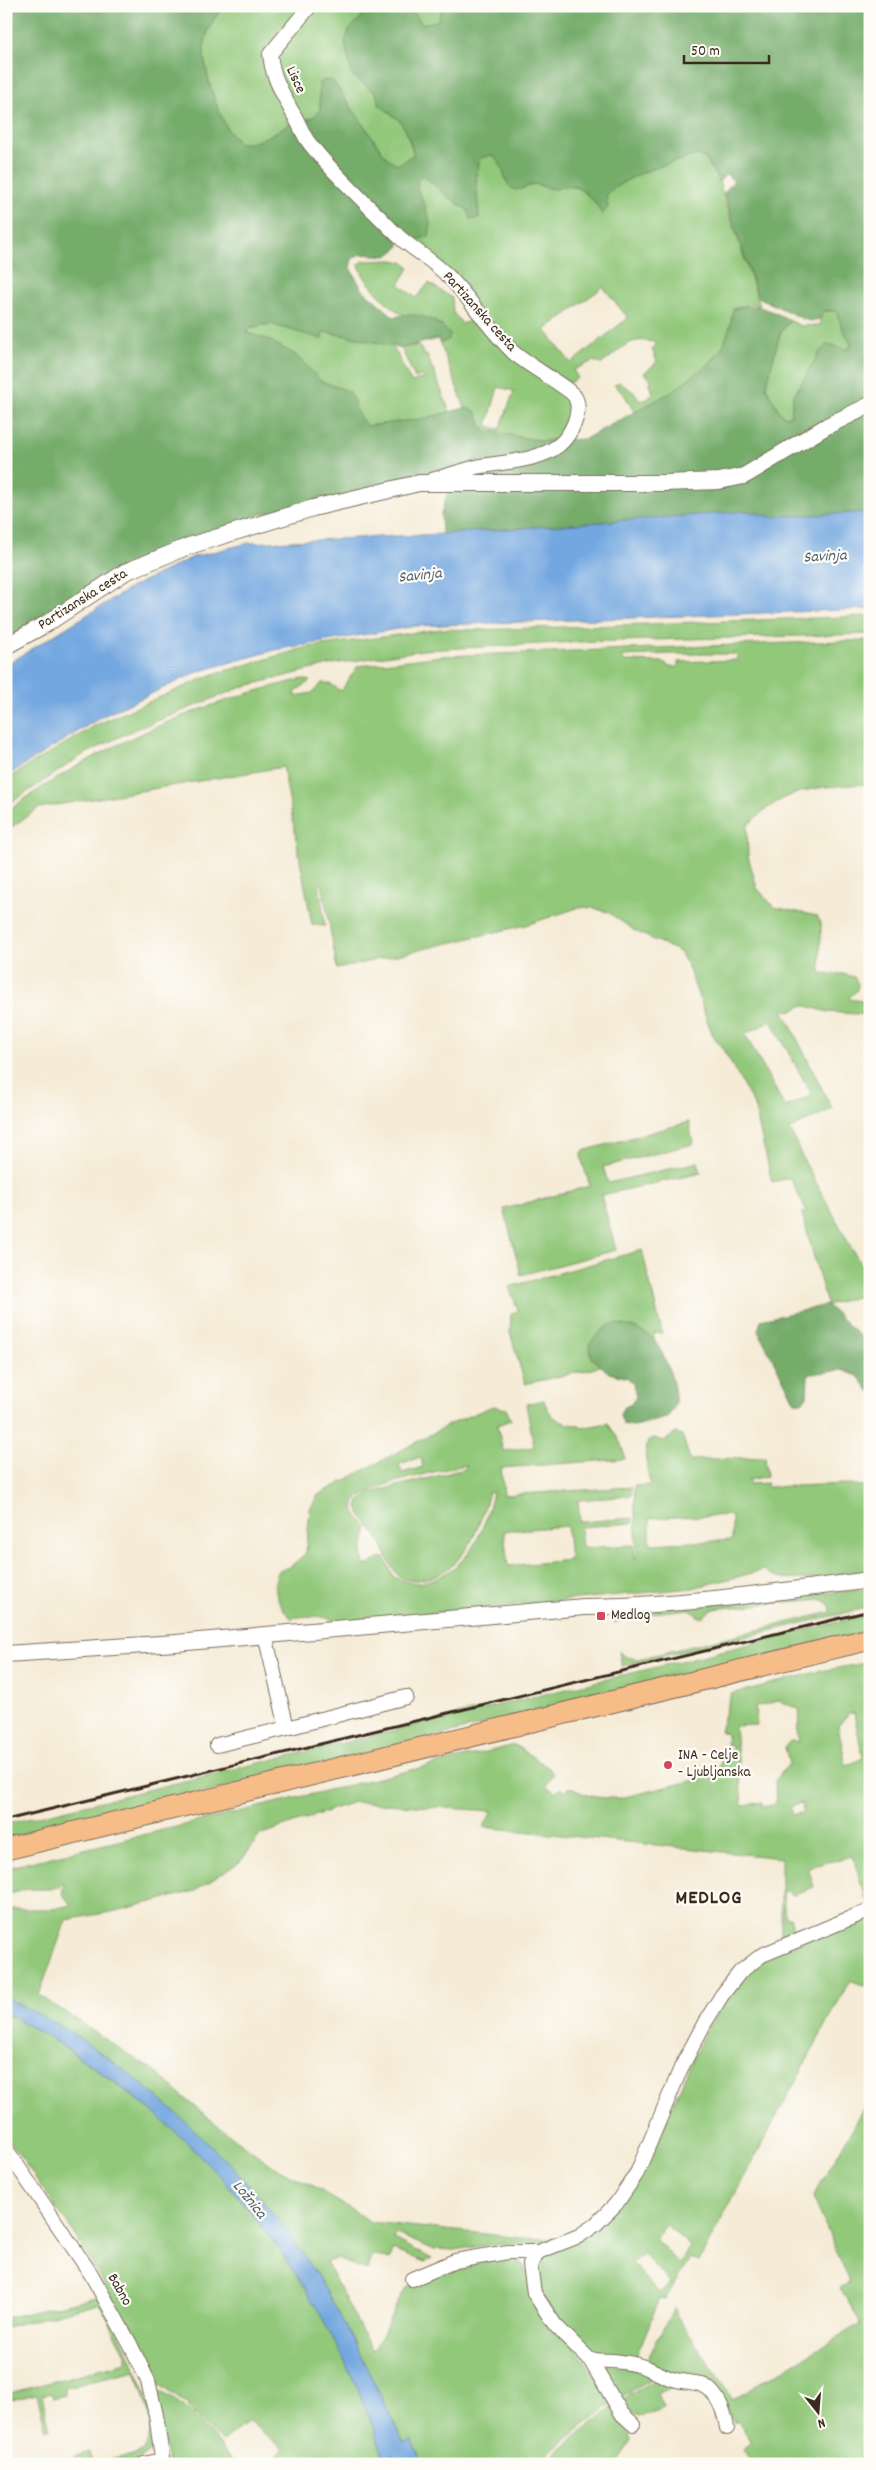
<svg xmlns="http://www.w3.org/2000/svg" width="876" height="2470" viewBox="0 0 876 2470" font-family="Dekko,sans-serif">
<rect width="100%" height="100%" fill="#fdfcf7"/>
<filter id="ink" filterUnits="userSpaceOnUse"><feTurbulence type="fractalNoise" baseFrequency=".02" numOctaves="2"/><feDisplacementMap in="SourceGraphic" scale="10" xChannelSelector="R" yChannelSelector="G"/><feConvolveMatrix kernelMatrix="1 2 1 2 8 2 1 2 1" color-interpolation-filters="sRGB"/></filter>
<filter id="wash" filterUnits="userSpaceOnUse"><feTurbulence type="fractalNoise" baseFrequency=".0096" numOctaves="4" result="noise"/><feDisplacementMap in="SourceGraphic" scale="20" xChannelSelector="R" yChannelSelector="G"/><feGaussianBlur stdDeviation="1.12" result="paint"/><feColorMatrix in="noise" values="0 0 0 0 0 0 0 0 0 0 0 0 0 0 0 0 0 1.4 0 .05"/><feComposite in="paint" operator="in"/></filter>
<g filter="url(#wash)">
<rect width="100%" height="100%" fill="#f5ebd6"/>
<!-- green -->
<path fill="#92c87a" stroke="#66794c" fill-rule="evenodd" d="M226 6H305L270 48 295 121C282 128 256 146 242 143 222 138 203 68 204 50 205 33 213 16 226 6Z
M313 6H372L345 42 352 75 376 93 380 105 400 121 406 131 414 154 398 165 386 157 333 81 319 93 320 110 313 117 301 122 280 83 276 56Z
M409 6H443L438 21 422 24Z
M492 155 500 160 505 178 516 190 536 184 546 188 565 186 578 188 591 198 600 210 608 207 606 195C630 173 667 164 697 155L706 159 719 182 760 306 751 304 733 309C731 323 729 338 721 349 706 372 660 403 634 412L624 394 614 385 619 382 636 394 640 401 648 399 653 393 650 384 651 379 644 373 657 362 652 349 656 345 654 342C625 336 622 351 601 364L593 361 573 370 578 378 567 384 533 364 410 241 426 206 417 189V181L423 175C441 190 460 203 479 218L476 176 479 158ZM603 287 628 318 571 363 545 330Z
M393 260 403 262 410 267 399 284 416 298 429 283 452 298 453 312 462 324 476 318 571 401 573 412 560 439 542 441 483 430 476 411 465 408 440 343 448 340 450 335C442 323 429 317 414 316 410 316 406 316 402 314 390 308 360 278 359 264L363 261ZM498 387 514 391 500 429 487 426Z
M825 311H836L843 330 851 344 849 349 841 350 834 345H826L821 350 793 397 791 415 786 417 780 413 766 387 780 332 790 320 800 326 820 325V319Z
M270 324 322 339V332L364 338 393 346 411 382 425 378 423 375 415 378 401 348 419 345 424 355H427L450 412 421 419 367 426 359 417 350 392 321 381 314 374 247 333 249 328Z
M870 616V634L577 642 423 650 333 664 242 687 127 733 81 756 6 806V779L98 724 211 675 308 647 441 629 477 630Z
M870 640V784C817 787 786 786 747 826L748 856 757 888 774 907 817 916 821 923 820 973 843 974 854 977 858 984 857 990 848 999 870 1002V1015L828 1012 803 1005 792 1011 783 1010 832 1109 790 1129 801 1155 858 1260 870 1276V1316L860 1296 827 1305 802 1213 807 1212 790 1178 772 1182 754 1105 726 1054 712 1034 687 964 680 952 635 931 608 912 593 908 580 907 526 925 337 969 322 882 319 883 325 926 312 925 283 767 39 808 6 831V812C94 748 198 703 303 679L310 681 296 691 295 696 312 693 322 683 331 684 341 691 358 666 442 656ZM670 654H736L738 660 678 662V667H670L662 662 623 661 622 656ZM771 1021 812 1095 785 1107 745 1034Z
M689 1122 693 1144 603 1167 608 1183 698 1162 701 1173 601 1195 616 1250 521 1275 504 1209 590 1186 581 1158 583 1151Z
M642 1250 662 1333H654V1346L592 1369 525 1384 510 1332 511 1314 518 1310 509 1287Z
M544 1400C549 1418 562 1425 580 1425L581 1428 608 1423C616 1437 622 1441 625 1459L501 1468 504 1495 631 1487V1496L578 1500 580 1522 632 1518 633 1523 580 1527 582 1548 634 1545 635 1558H637L634 1486 650 1485C649 1476 639 1441 653 1438 657 1438 660 1441 664 1441L676 1433 682 1435 690 1460 765 1457 767 1476 749 1480V1484L767 1483V1487L848 1484 870 1487V1569L863 1573C839 1576 782 1587 764 1570L693 1588 336 1622C324 1614 306 1616 291 1618 280 1609 269 1584 279 1571L290 1567 306 1553 310 1509 318 1495 450 1424 493 1406 506 1409 511 1420 497 1425 503 1451 534 1447 526 1404ZM421 1457 423 1467 402 1473 399 1464ZM466 1465 465 1469 369 1493 359 1501 357 1507C360 1516 375 1532 380 1542 387 1553 390 1570 401 1578 408 1582 420 1580 428 1578 467 1566 479 1529 489 1492L493 1493C483 1532 472 1566 430 1580 418 1585 404 1584 393 1576L384 1557 364 1566 362 1552 368 1528C363 1520 351 1514 354 1503 359 1486 448 1469 466 1465ZM732 1515V1540L650 1544V1518ZM567 1526 570 1560 508 1566 504 1531Z
M870 1589V1607L622 1666 619 1651 626 1657 638 1659 831 1612 830 1605 821 1599 712 1609 703 1617H699L689 1609 644 1614 614 1623 613 1618 644 1609Z
M870 1614V1631L6 1841V1824L653 1668Z
M870 1662V1833L866 1834 870 1846V1900L867 1901 852 1856 808 1867 814 1887 791 1895 788 1890 783 1893 785 1917H790L793 1929H799L800 1933 781 1938V1858L483 1827 493 1811 353 1802 260 1835 241 1861 195 1891 116 1911 66 1920 39 1995 164 2078 174 2089 233 2138 278 2169 310 2184 371 2222 523 2238 558 2239 542 2243 487 2245 454 2250 433 2249 396 2234 393 2238 432 2259 425 2262 393 2250 390 2260 372 2255 368 2271 337 2259 326 2262 372 2351C386 2334 391 2311 403 2293 427 2259 480 2262 517 2256L612 2403 554 2449 540 2464H425L405 2444 390 2420 351 2338 315 2271 254 2191 168 2107 108 2058 61 2027 6 1998V1909H53L71 1905 62 1893 64 1884 51 1889H28L6 1895V1868L515 1745 549 1768 553 1774 546 1786 556 1792 560 1788 565 1792 569 1787C586 1796 600 1799 620 1798L717 1775 723 1755H727L733 1747 726 1744 727 1734 720 1731 731 1694 821 1671ZM779 1701 799 1709C802 1721 794 1726 799 1742L790 1741 785 1747 789 1764 775 1781 776 1804 763 1807 762 1803 742 1805 735 1726 757 1725 755 1707ZM849 1713H854L863 1758 846 1766 838 1726ZM801 1803 804 1812 792 1815 790 1807Z
M870 1914V1988L850 1980 699 2261 690 2258 665 2300 660 2299 634 2361 600 2357 588 2352 574 2342 536 2287 537 2261 542 2256 583 2238 657 2140 706 2029 744 1975 767 1956ZM665 2224 690 2246 680 2264 656 2240ZM643 2254 670 2282 666 2288 659 2293 632 2263Z
M6 2014C42 2031 73 2052 105 2076 155 2111 203 2152 242 2199 306 2275 356 2370 386 2464H284L276 2458 283 2449 249 2421 222 2442 185 2403 152 2379 116 2305 76 2236 6 2136Z
M870 2098V2270L863 2275 870 2278V2464H752L743 2449 752 2442 738 2421 734 2423 720 2398 645 2364 674 2308 675 2313 733 2399 861 2324 840 2288 850 2282 813 2197Z
M100 2296C113 2322 176 2433 145 2455 129 2467 96 2464 77 2464L74 2457 90 2452 93 2463C105 2460 133 2457 142 2451 161 2437 141 2389 135 2370L65 2387V2395L53 2398 51 2393 42 2395 50 2429 46 2430 37 2394 6 2401V2394L126 2362V2354L99 2303 6 2327V2318Z
M602 2362 658 2375 619 2398 598 2367Z
M662 2376 677 2385 657 2394 663 2408 639 2417 625 2411 619 2401Z
M154 2389C187 2402 214 2434 233 2464H168Z
M613 2406 632 2440 616 2464H546L557 2452Z"/>
<!-- forest -->
<path fill="#75ac6a" stroke="#586b44" d="M6 6H226C213 16 205 33 204 50 203 68 222 138 242 143 256 146 282 128 295 121L399 241V247L387 256 360 254 352 259 350 268 362 289 394 317C414 311 438 318 450 335L448 340 440 343 438 339 401 348 333 333 323 332 322 339 270 324 249 328 247 333 267 339 296 355 321 381 350 392 359 416 367 426 421 419 465 408 476 411 483 430 542 441 585 439 671 392 712 361 722 348 730 327 733 309C756 302 770 310 790 320L780 333 766 387 780 413 786 417 791 415 793 397 821 350 826 345C835 345 840 350 849 349L851 344 843 330 836 311H825L820 319 810 321 803 319 758 297 724 193 734 181 726 174 719 182 706 159 697 155C667 164 630 173 606 195L608 207 602 215C596 202 582 184 565 186 561 187 558 189 554 189 548 189 541 184 536 184 528 184 522 192 513 189 503 185 506 164 492 155L480 158 476 176 479 218 471 220 467 209C454 203 435 185 423 175L417 181C417 202 435 213 429 237L410 241 350 182 306 132 301 122 313 117 320 110 319 83 325 80 333 81 386 157 398 165 414 154 406 131 400 121 380 105 376 93 352 75 345 42 349 30 372 6H409L422 24 438 21 443 6H870V401L740 473 709 477 460 480 313 502 255 516 187 541 6 640Z
M870 410V512L773 517 748 511 442 534 441 514 449 487 718 486Z
M827 1305 870 1346V1392L858 1376 842 1370 811 1374 808 1377 807 1397 802 1402H795L758 1331 761 1320Z
M611 1324C625 1324 641 1328 652 1338 664 1350 677 1386 675 1404 674 1408 670 1414 667 1418L633 1426 623 1424 620 1415 623 1408 631 1404 636 1397 633 1384 628 1378 609 1373 592 1358 589 1344 600 1332Z"/>
<!-- water -->
<path fill="#73a7e0" stroke="#57687f" d="M748 511 773 517 870 512V609L415 626 275 650 200 671 103 716 6 776V665L132 587 193 557 248 543 442 534Z
M6 1998C24 2007 43 2016 60 2026 150 2080 259 2182 315 2272 348 2326 375 2386 404 2443L411 2440 419 2456 427 2464H401L392 2454 394 2464H386C334 2306 241 2172 105 2075 73 2052 42 2031 6 2014Z"/>
</g>
<g filter="url(#ink)">
<g fill="none" stroke-linecap="round" stroke-linejoin="round">
<!-- minor casing -->
<g stroke="#7c6e5e" stroke-width="16">
<path id="minor" d="M310 6 270 54C272 76 281 90 291 110 297 119 301 130 307 140 325 165 350 187 371 209 382 219 392 231 404 241 419 253 434 262 448 276 472 300 489 330 514 353 526 364 571 389 575 397 583 411 571 435 559 445 538 462 501 462 476 467 461 471 447 476 432 480
M287 1728 406 1697
M217 1745 287 1728 265 1635
M6 2149 91 2274 130 2344 148 2381 156 2415 163 2464
M538 2252 530 2265 534 2293 555 2325 590 2360 622 2414 633 2424
M412 2279 455 2261 508 2252H538L579 2236 595 2225 616 2204 637 2173 681 2068 704 2024 722 1995 740 1972 762 1955 870 1910
M590 2360C609 2361 629 2361 647 2368 657 2372 666 2378 676 2380 688 2383 700 2381 709 2389 720 2399 725 2414 727 2428
M144 2464 162 2460"/>
</g>
<!-- tertiary casing -->
<g stroke="#7c6e5e" stroke-width="18">
<path id="tertiary" d="M6 646 46 624 125 572 189 546 313 508 419 483H664L719 481 744 476 827 426 870 405
M6 1654 176 1643 584 1607C679 1606 775 1592 870 1580"/>
</g>
<!-- primary casing -->
<g stroke="#7c6e5e" stroke-width="23">
<path id="primary" d="M6 1849 870 1639"/>
</g>
<!-- minor -->
<use href="#minor" stroke="#fff" stroke-width="14"/>
<!-- tertiary -->
<use href="#tertiary" stroke="#fff" stroke-width="16"/>
<!-- primary -->
<use href="#primary" stroke="#f7bd88" stroke-width="21"/>
<!-- rail -->
<path stroke="#3b2a1e" stroke-width="3" d="M6 1820 870 1611"/>
</g>
</g>
<!-- markers -->
<g fill="#d1495b" stroke="#fdfcf7" stroke-width="2">
<rect x="596" y="1611" width="10" height="10" rx="2.5"/>
<circle cx="668" cy="1765" r="5"/>
</g>
<g text-anchor="middle" dominant-baseline="central" stroke-width="4.5" stroke-linejoin="round" paint-order="stroke">
<!-- street labels -->
<g font-size="15" fill="#3b2a1e" stroke="#fdfcf7">
<text transform="translate(295 80) rotate(65)">Lisce</text>
<text transform="translate(479 312) rotate(48)">Partizanska cesta</text>
<text transform="translate(83 600) rotate(-32)">Partizanska cesta</text>
<text transform="translate(119 2290) rotate(61)">Babno</text>
</g>
<!-- poi labels -->
<g font-size="15" fill="#3b2a1e" stroke="#fdfcf7" text-anchor="start">
<text x="611" y="1616">Medlog</text>
<text x="678" y="1756">INA - Celje<tspan x="678" dy="17">- Ljubljanska</tspan></text>
</g>
<!-- water labels -->
<g font-size="16" font-style="italic" fill="#515c6c" stroke="#fdfcf7">
<text transform="translate(825 557) rotate(-3)">Savinja</text>
<text transform="translate(420 576) rotate(-6)">Savinja</text>
<text transform="translate(249 2200) rotate(51)">Ložnica</text>
</g>
<!-- district labels -->
<g font-size="20" font-weight="bold" letter-spacing="1" fill="#3b2a1e" stroke="#fdfcf7">
<text x="709" y="1899">MEDLOG</text>
</g>
</g>
<!-- margin -->
<rect width="876" height="2470" fill="none" stroke="#fdfcf7" stroke-width="25"/>
<!-- north arrow -->
<g transform="translate(818 2412) rotate(163)" stroke="#fdfcf7" stroke-width="4" paint-order="stroke">
<path d="M0-4L9 19L0 12L-9 19Z" fill="#3b2a1e"/>
<text y="-8" font-size="14" font-weight="bold" text-anchor="middle" fill="#3b2a1e">N</text>
</g>
<!-- scale -->
<path d="M684 55v8h85v-8" fill="none" stroke="#3b2a1e" stroke-width="2.5"/>
<text x="691" y="55" font-size="15" fill="#3b2a1e" stroke="#fdfcf7" stroke-width="4" paint-order="stroke">50 m</text>
</svg>
